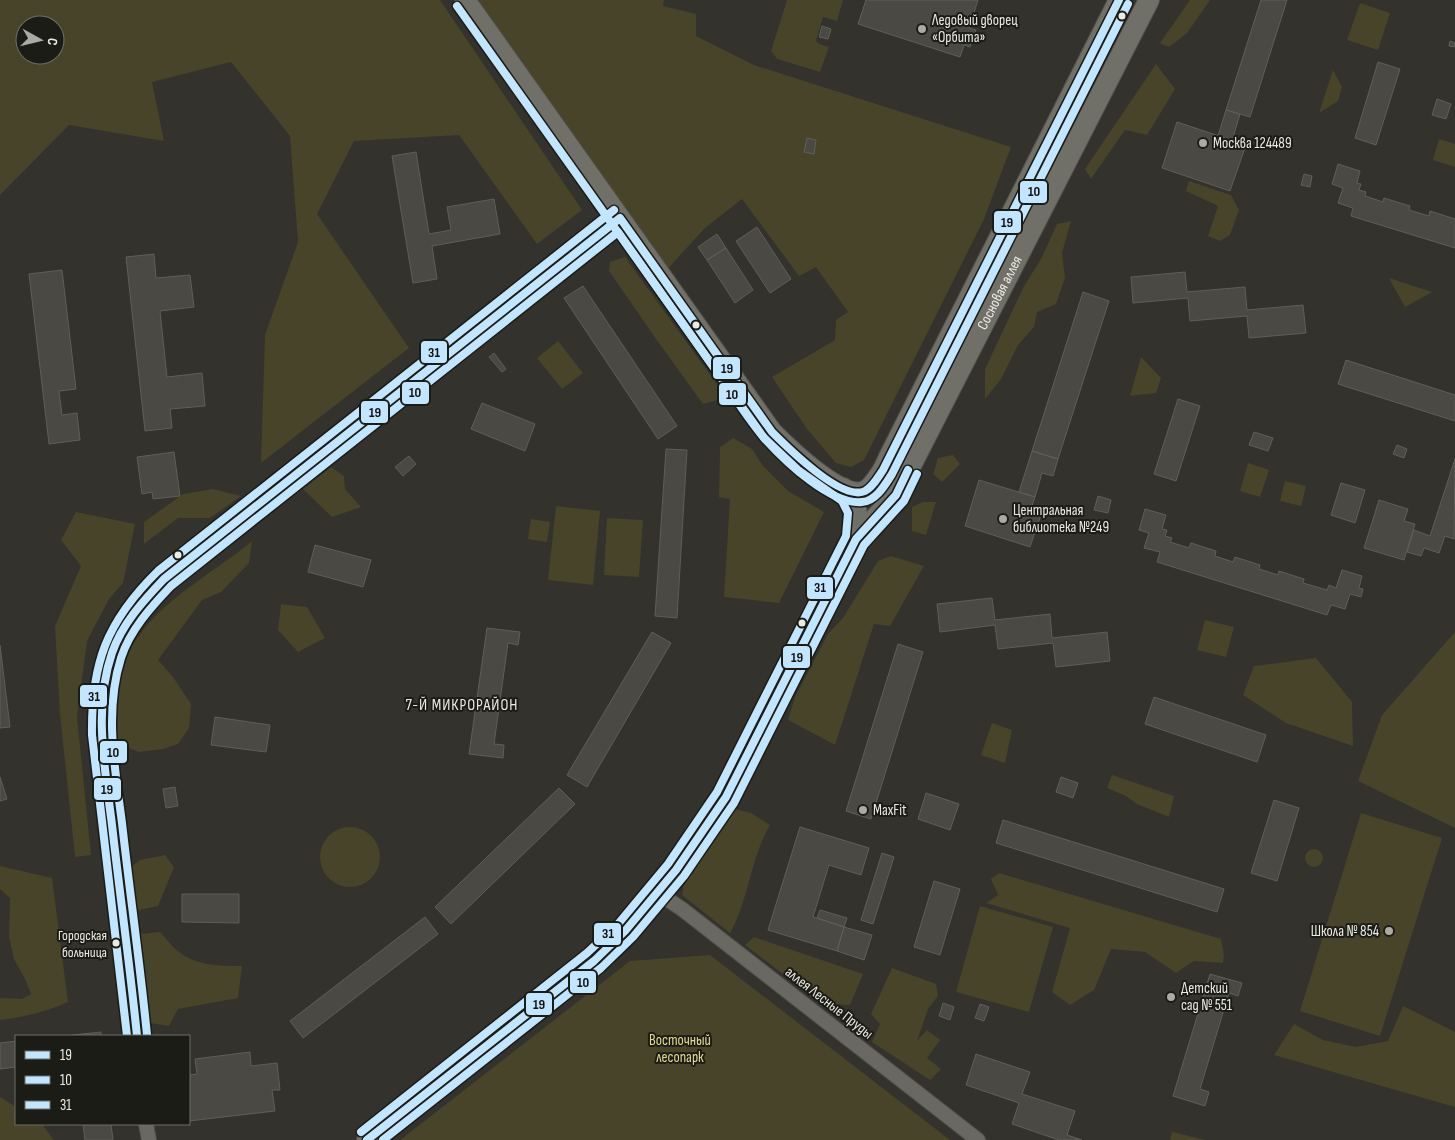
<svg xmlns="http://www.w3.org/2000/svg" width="1455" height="1140" viewBox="0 0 1455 1140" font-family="'Sofia Sans Condensed',sans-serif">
<rect width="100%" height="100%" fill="#33322c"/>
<!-- green -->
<path fill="#47442a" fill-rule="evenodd" d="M0 0H440L582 210 537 244 459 135 354 141 317 214 409 348 261 463 265 335 298 242 290 136 231 62 152 82 164 141 69 125 0 195ZM25 25H55V55H25Z
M474 0H664L663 6 696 14V36L754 65 1011 147 984 219 864 460 851 467 836 463 807 429 772 377 835 340 836 320 848 312 816 267 799 276 742 199 705 228 663 274Z
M787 0H843L837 21 823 17 816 41 819 44 829 47 820 72 777 59 771 51Z
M1190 0H1210L1187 33 1169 47 1160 43Z
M1360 3 1390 13 1378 50 1347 40Z
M1156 64 1175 89 1147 135 1125 130 1091 179 1085 169Z
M1333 70 1342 87 1338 101 1319 113Z
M1439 139 1455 144V167L1433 160Z
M1189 181 1231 195 1239 210 1230 235 1220 241 1208 236 1218 206 1186 191Z
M1071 221 1062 253 1065 278 1056 304 1037 312 1034 327 1018 345 1001 379 985 399V369L1023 288 1041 259 1057 224Z
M625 257 719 387 718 400 703 404 656 339 609 271 610 262Z
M1389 278 1432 292 1405 307Z
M558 341 583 373 562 389 537 358Z
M1141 357 1161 378 1156 393 1130 396Z
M733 438 752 449 763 466 788 491 824 512 779 603 724 597 730 499 719 497 720 447Z
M953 455 960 464 942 482 933 474 938 458Z
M1248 463 1269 470 1260 497 1240 491Z
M331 467 344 476 345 489 361 507 332 517 303 489Z
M1285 481 1306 486 1301 506 1280 501Z
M213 489 241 496 210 518H178L144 544V522L183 494Z
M923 502H936L926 535 912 531V507Z
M556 506 600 511 593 585 548 580Z
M76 512 135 524 123 583 109 599 87 641 77 717 91 855 75 857 60 714 55 626 81 566 61 540Z
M607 518 643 520 639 577 604 575Z
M531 519 550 522 547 542 528 539Z
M252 541 249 563 221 592 202 600 158 660 173 677 191 704 189 728 178 744 163 749 139 752 121 745C111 725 114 703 120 682 123 670 127 657 132 646 135 640 140 635 143 630 173 593 216 571 252 541Z
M891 556 924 566 890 626 874 624 835 745 788 720 795 697 828 634 843 618 878 561Z
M281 604 307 607 325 638 298 652 278 630Z
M1205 620 1234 627 1226 657 1197 650Z
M1455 632V828L1358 781 1382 715Z
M1316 658 1352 702 1353 746 1286 723 1243 695 1254 666Z
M992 723 1012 730 1005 763 981 755Z
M1112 775 1174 796 1169 817 1137 804 1126 796 1107 788Z
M735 809 751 813 770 825C750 859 749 900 730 933L682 895 684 884Z
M1361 813 1442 838 1380 1036 1300 1011Z
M320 857a30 30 0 1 1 60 0a30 30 0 1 1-60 0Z
M1305 858a9 9 0 1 1 18 0a9 9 0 1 1-18 0Z
M165 855 174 867 158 906 134 911 132 866 140 860Z
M0 866 52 878 68 1002C46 1012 24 1017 0 1020V998L22 999 31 994 25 979 14 959 9 937 10 898 0 889Z
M999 873 1221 939 1224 955 1223 963 1194 961 1176 973 1145 952 1111 949 1094 990 1070 1005 1052 992 1070 928 986 903 998 895 991 879Z
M980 906 1053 927 1029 1012 956 992Z
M160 932C166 938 172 947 179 952 197 966 220 966 242 966L238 998 178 1009 169 1026 150 1023 139 934Z
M754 937 863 974 850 1005 822 1004 745 945Z
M710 955 950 1140H400L630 961Z
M892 968 936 984 938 996 928 1009 917 1041 927 1030 940 1040 927 1058 941 1069 930 1080 872 1042 880 1024 871 1014Z
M1403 1006 1455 1032V1107L1274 1055 1294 1024 1323 1040 1356 1047 1388 1041Z
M0 1097 16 1107V1124H42L54 1140H0Z
M1172 1132H1173L1205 1140H1170Z"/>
<!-- building -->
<path fill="#4a4943" stroke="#5f5f5a" d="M866 0H978L969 28 976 30 970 47 964 45 960 57 858 24Z
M1261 0H1287L1250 117 1226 110Z
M822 26 831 29 828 39 819 37Z
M1450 41 1455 43V47L1449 46Z
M1378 62 1400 69 1376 145 1355 138Z
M1437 99 1451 104 1446 119 1432 115Z
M1226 110 1240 114 1232 141 1218 136Z
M1177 122 1246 145 1230 191 1162 168Z
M807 138 816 140 814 154 804 152Z
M416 152 429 234 451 230 447 207 494 199 500 234 432 246 437 279 413 283 392 156Z
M1338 164 1360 171 1357 183 1361 184 1359 190 1366 192 1365 196 1383 202 1384 198 1410 206 1409 210 1429 216 1430 211 1455 219V248L1351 216 1353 208 1338 203 1343 188 1332 184Z
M1304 174 1312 176 1310 187 1301 185Z
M757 227 791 279 770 293 736 241Z
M717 234 726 248 707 260 698 247Z
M726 248 753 290 735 303 707 260Z
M154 254 156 278 190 275 194 307 160 311 167 377 202 373 205 406 170 409 172 428 145 431 126 257Z
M62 270 76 389 59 391 62 415 77 413 80 440 49 444 29 274Z
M1185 272 1187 292 1245 287 1247 310 1303 305 1306 333 1249 338 1247 316 1190 321 1188 298 1133 303 1131 277Z
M583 286 677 426 658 439 564 298Z
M1083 292 1109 301 1058 459 1032 451Z
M494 353 506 369 502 372 489 357Z
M1346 360 1455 395V421L1338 384Z
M1178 399 1200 406 1176 481 1154 474Z
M482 403 535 424 525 451 471 429Z
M1254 432 1273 438 1268 451 1249 445Z
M1397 445 1407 449 1404 458 1393 454Z
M666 449 687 450 677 618 655 616Z
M1032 451 1058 459 1053 476 1042 473 1035 497 1019 492Z
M174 452 180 496 153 499 152 492 142 494 137 457Z
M409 456 416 464 403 476 395 467Z
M1455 459 1454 539 1445 536 1439 553 1424 548 1421 556 1407 552 1414 530 1430 536Z
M979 480 1035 497 1031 509 1042 512 1030 547 965 526Z
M1341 483 1365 490 1355 523 1331 515Z
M1098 496 1111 500 1108 513 1094 510Z
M1379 500 1408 509 1404 521 1415 524 1404 560 1364 548Z
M1145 509 1166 515 1162 529 1167 530 1165 536 1172 538 1170 542 1189 548 1191 543 1216 551 1215 556 1233 562 1235 557 1260 565 1259 569 1278 575 1279 571 1304 579 1303 583 1327 590 1329 585 1336 588 1342 570 1362 576 1359 588 1363 589 1361 597 1350 594 1345 609 1331 605 1327 615 1157 562 1160 552 1144 548 1149 533 1139 530Z
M315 545 371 560 363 587 308 572Z
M992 598 995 620 1050 614 1052 638 1107 632 1110 661 1056 667 1053 643 998 649 995 625 940 632 937 604Z
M487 628 520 632 518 645 508 643 494 744 504 745 503 758 469 754Z
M652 632 671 643 587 787 567 775Z
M898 644 923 652 871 819 846 811Z
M0 645 10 727 0 728Z
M1154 697 1266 735 1257 762 1145 724Z
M215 717 270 725 266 752 211 745Z
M0 777 7 799 0 801Z
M1061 777 1078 783 1073 798 1056 792Z
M175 787 178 806 166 808 163 789Z
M559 788 575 804 451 924 435 907Z
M926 793 959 804 950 830 918 819Z
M1274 800 1299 808 1277 881 1251 873Z
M1003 820 1224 889 1217 912 996 843Z
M800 827 869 848 861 875 829 865 813 917 844 927 837 951 768 930Z
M882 853 894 857 873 924 861 920Z
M934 881 960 889 940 955 914 947Z
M182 894H239V923L182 922Z
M820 910 847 918 844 927 817 918Z
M425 917 438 934 303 1038 290 1021Z
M844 927 872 935 864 960 837 951Z
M1210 974 1242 983 1238 996 1229 993 1200 1089 1209 1092 1205 1106 1173 1096Z
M943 1003 954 1007 950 1020 939 1016Z
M980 1004 989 1007 984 1021 975 1018Z
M101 1032V1036H73V1035Z
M16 1041V1067L0 1069V1043Z
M250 1052 251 1066 277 1063 280 1090H272L275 1111 189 1121V1075L197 1074 195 1059Z
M976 1054 1030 1072 1022 1094 1075 1111 1067 1135 1082 1140H1059L1012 1124 1019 1103 966 1085Z
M83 1124H111L113 1140H85Z"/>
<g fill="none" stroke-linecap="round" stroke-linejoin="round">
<!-- street casing -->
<g stroke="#51504b" stroke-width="16">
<path id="street" d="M658 893 682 909 978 1140
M137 1036C130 963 119 891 111 818 105 764 93 706 112 653 122 624 143 600 164 579L620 218
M146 1124 149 1140"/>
</g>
<!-- secondary casing -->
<g stroke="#51504b" stroke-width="22">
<g id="secondary">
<path d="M465 0 772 432C787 447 839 498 862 492 871 490 878 477 883 470"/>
<path d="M880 482 883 470 889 457 1119 0"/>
<path d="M843 488C860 509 858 513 856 539"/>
<path id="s1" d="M367 1140 594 961 625 931 676 870 726 797 856 539 896 495 1149 0"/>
</g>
</g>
<!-- street -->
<use href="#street" stroke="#696863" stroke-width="14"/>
<!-- secondary -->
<use href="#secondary" stroke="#717068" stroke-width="20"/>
<!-- bus-1 casing -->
<g stroke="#1c1c17" stroke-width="11">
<path id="bus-1" d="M137 1036C130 966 120 896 112 825 105 768 93 708 112 653 122 624 143 601 164 579L620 218 772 432C787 447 842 502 865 491 873 487 878 477 883 470L1119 0
M367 1140 594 961 625 931 676 870 726 797 856 539 896 495 908 470"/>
</g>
<!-- bus-2 casing -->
<g stroke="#1c1c17" stroke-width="11">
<path id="bus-2" d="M147 1035C140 964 130 894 122 823 115 768 104 712 121 658 130 630 151 607 171 586L618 232C651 279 684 325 717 372 732 393 749 421 766 440 786 462 831 505 862 502 876 501 885 485 892 474L1128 4
M383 1140 601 968 633 937 684 876 734 803 864 545 904 501 917 474"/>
</g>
<!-- bus-3 casing -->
<g stroke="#1c1c17" stroke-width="11">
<path id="bus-3" d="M127 1036 92 735C91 664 106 622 158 571L614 210
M361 1132 587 953 618 924 668 864 717 792 846 536 848 513 842 501 798 470 764 438 457 6"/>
</g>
<!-- bus-1 -->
<use href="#bus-1" stroke="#c2e6ff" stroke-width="8"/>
<!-- bus-2 -->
<use href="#bus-2" stroke="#c2e6ff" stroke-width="8"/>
<!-- bus-3 -->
<use href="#bus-3" stroke="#c2e6ff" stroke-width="8"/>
</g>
<!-- markers -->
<g fill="#ebebe3" stroke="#1c1c17" stroke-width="2">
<circle cx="1122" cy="16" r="4.5"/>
<circle cx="696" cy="325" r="4.5"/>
<circle cx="178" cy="555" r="4.5"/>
<circle cx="802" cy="623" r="4.5"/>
<circle cx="116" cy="943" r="4.5"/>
</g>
<g fill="#abaaa3" stroke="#1c1c17" stroke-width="2">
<circle cx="922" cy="29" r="5"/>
<circle cx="1203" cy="143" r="5"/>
<circle cx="1003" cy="519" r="5"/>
<circle cx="863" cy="810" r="5"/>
<circle cx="1389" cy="931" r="5"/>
<circle cx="1171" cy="997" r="5"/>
</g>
<g text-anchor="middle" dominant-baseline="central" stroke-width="4" stroke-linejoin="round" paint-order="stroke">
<!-- bus labels -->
<g font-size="14" fill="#ebebe3" stroke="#1c1c17" text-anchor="end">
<text x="107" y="935">Городская<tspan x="107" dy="17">больница</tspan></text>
</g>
<!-- poi labels -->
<g font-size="15" fill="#ebebe3" stroke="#1c1c17" text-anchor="start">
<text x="932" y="20">Ледовый дворец<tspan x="932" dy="17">«Орбита»</tspan></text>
<text x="1213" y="143">Москва 124489</text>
<text x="1013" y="510">Центральная<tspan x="1013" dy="17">библиотека №249</tspan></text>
<text x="873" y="810">MaxFit</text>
<text x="1379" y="931" text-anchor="end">Школа № 854</text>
<text x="1181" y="988">Детский<tspan x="1181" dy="17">сад № 551</tspan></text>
</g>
<!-- street labels -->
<g font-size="15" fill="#ebebe3" stroke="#1c1c17">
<text stroke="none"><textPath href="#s1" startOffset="1076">Сосновая аллея</textPath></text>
<text transform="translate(829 1003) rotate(38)">аллея Лесные Пруды</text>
</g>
<!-- park labels -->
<g font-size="15" fill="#e3dc93" stroke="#1c1c17">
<text x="680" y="1040">Восточный<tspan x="680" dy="17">лесопарк</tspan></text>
</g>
<!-- neighbourhood labels -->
<g font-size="16" letter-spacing="1" fill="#ebebe3" stroke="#1c1c17">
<text x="462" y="705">7-Й МИКРОРАЙОН</text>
</g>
</g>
<g stroke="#1c1c17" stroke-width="2">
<rect x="1019" y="180" width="29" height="24" rx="5" fill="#c2e6ff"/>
<rect x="993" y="210" width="29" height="24" rx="5" fill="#c2e6ff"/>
<rect x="420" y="340" width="28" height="24" rx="5" fill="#c2e6ff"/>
<rect x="712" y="356" width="29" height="24" rx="5" fill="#c2e6ff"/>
<rect x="401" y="381" width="29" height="24" rx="5" fill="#c2e6ff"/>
<rect x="718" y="382" width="29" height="24" rx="5" fill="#c2e6ff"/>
<rect x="360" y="400" width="29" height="24" rx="5" fill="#c2e6ff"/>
<rect x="806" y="576" width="28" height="24" rx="5" fill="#c2e6ff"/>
<rect x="782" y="645" width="29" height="24" rx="5" fill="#c2e6ff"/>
<rect x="79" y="684" width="29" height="24" rx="5" fill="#c2e6ff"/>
<rect x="99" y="740" width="29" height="24" rx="5" fill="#c2e6ff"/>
<rect x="93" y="777" width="29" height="24" rx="5" fill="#c2e6ff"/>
<rect x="593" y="922" width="29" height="24" rx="5" fill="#c2e6ff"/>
<rect x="569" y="970" width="28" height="24" rx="5" fill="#c2e6ff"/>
<rect x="525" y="992" width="28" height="24" rx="5" fill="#c2e6ff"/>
</g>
<g font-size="14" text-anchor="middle" font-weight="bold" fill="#111">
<text x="1034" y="196">10</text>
<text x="1007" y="227">19</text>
<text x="434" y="357">31</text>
<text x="727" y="373">19</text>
<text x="415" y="397">10</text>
<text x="732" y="399">10</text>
<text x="375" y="417">19</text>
<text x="820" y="592">31</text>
<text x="797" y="662">19</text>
<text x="94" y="701">31</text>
<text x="113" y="757">10</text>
<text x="107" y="794">19</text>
<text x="608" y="938">31</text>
<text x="583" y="987">10</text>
<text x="539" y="1009">19</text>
</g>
<!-- legend -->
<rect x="15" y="1035" width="175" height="90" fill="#1c1c17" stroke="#6f6f69"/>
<rect x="25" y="1051" width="25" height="8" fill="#c2e6ff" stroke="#6f6f69"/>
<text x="60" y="1060" font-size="15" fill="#ebebe3">19</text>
<rect x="25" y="1076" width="25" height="8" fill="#c2e6ff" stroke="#6f6f69"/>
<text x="60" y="1085" font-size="15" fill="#ebebe3">10</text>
<rect x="25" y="1101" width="25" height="8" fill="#c2e6ff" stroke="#6f6f69"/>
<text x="60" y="1110" font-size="15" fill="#ebebe3">31</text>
<!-- north arrow -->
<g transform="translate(40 40) rotate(98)"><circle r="24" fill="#1c1c17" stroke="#6f6f69"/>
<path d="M0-4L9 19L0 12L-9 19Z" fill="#abaaa3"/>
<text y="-8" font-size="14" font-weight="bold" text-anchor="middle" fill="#ebebe3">С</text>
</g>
</svg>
